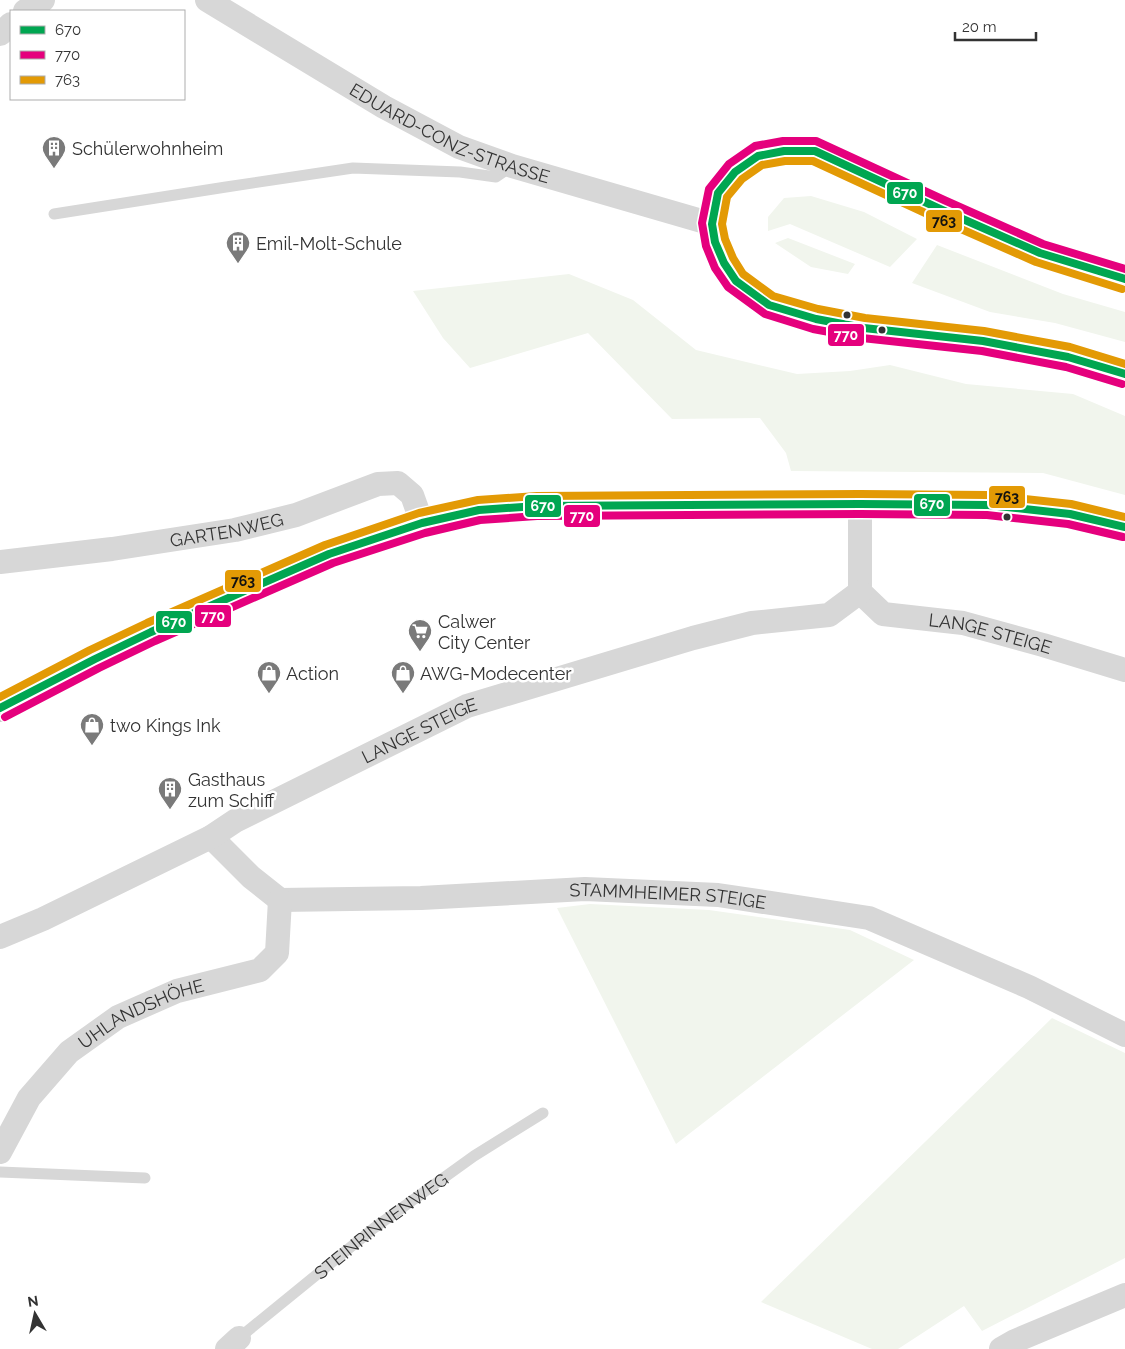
<svg xmlns="http://www.w3.org/2000/svg" width="1125" height="1349" viewBox="0 0 1125 1349" font-family="Raleway,sans-serif">
<rect width="100%" height="100%" fill="#fff"/>
<!-- green -->
<path fill="#f1f5ed" d="M811 196 864 212 917 239 890 267 790 224 768 231V217L784 198Z
M788 238 855 264 848 274 811 267 775 243Z
M937 245 1063 294 1125 312V342L1055 323 990 312 912 283Z
M569 274 633 300 696 350 797 374 850 371 890 365 966 384 1073 394 1125 416V495L1043 473 791 471 786 453 760 418 672 419 588 333 470 368 443 338 413 291Z
M590 904 709 910 850 930 914 960 676 1144 557 908Z
M1052 1018 1125 1053V1258L982 1331 964 1306 898 1349H872L761 1302Z"/>
<g fill="none" stroke-linecap="round" stroke-linejoin="round">
<!-- lane -->
<g stroke="#d7d7d7" stroke-width="11">
<path d="M54 214 226 187 353 168 460 172 496 177 512 166"/>
<path d="M0 1172 145 1178"/>
<path id="s1" d="M239 1338 374 1228 474 1156 543 1113"/>
</g>
<!-- street -->
<g stroke="#d7d7d7" stroke-width="24">
<path id="s2" d="M207 0 384 107 459 147 512 166 712 224"/>
<path d="M25 11 43 0"/>
<path d="M0 34 11 24"/>
<path id="s3" d="M860 504V592L883 614 963 623 1043 645 1125 670"/>
<path id="s4" d="M0 562 112 549 235 530 296 515 378 484 398 483 412 495 422 523"/>
<path id="s5" d="M211 837 251 877 280 900 421 898 585 889 718 895 869 918 1029 987 1125 1035"/>
<path id="s6" d="M0 937 43 919 211 837 235 821 467 706 693 638 752 623 829 615 860 592"/>
<path id="s7" d="M0 1152 29 1098 69 1052 118 1017 177 991 260 970 277 953 280 900"/>
<path d="M227 1349 239 1338"/>
<path d="M1001 1349 1015 1341 1125 1295"/>
</g>
<!-- primary -->
<path stroke="#cacaca" stroke-width="28" d="M1125 279 1040 253 940 209 880 181 815 151H784L758 156 735 172 718 193 712 224 715 242 724 263 736 281 769 305 816 319 864 328 983 341 1068 357 1125 374
M0 708 95 659 151 632 329 554 366 541 422 523 479 510 537 506 860 504 988 505 1070 514 1125 527"/>
<!-- bus-1 casing -->
<g stroke="#fff" stroke-width="11">
<path id="bus-1" d="M1125 279 1040 253 940 209 815 151H784L758 156 735 172 718 193 712 224 715 242 724 263 736 281 769 305 816 319 864 328 983 341 1068 357 1125 374
M0 708 95 659 151 632 329 554 422 523 479 510 537 506 860 504 988 505 1070 514 1125 527"/>
</g>
<!-- bus-2 casing -->
<g stroke="#fff" stroke-width="11">
<path id="bus-2" d="M1122 384 1066 367 982 351 862 338 813 329 765 314 728 287 715 268 706 246 702 223 709 189 729 164 755 146 783 141H816L944 200 1043 244 1125 269
M5 717 99 668 155 641 333 563 425 533 480 520 537 516 860 514 987 515 1068 524 1123 537"/>
</g>
<!-- bus-3 casing -->
<g stroke="#fff" stroke-width="11">
<path id="bus-3" d="M1122 289 1036 262 936 218 813 161H785L762 165 742 179 727 197 722 224 725 239 733 258 743 274 773 296 818 309 865 318 984 331 1070 347 1125 364
M0 697 90 650 147 623 325 545 419 513 478 500 537 496 860 494 988 495 1071 504 1125 517"/>
</g>
<!-- bus-1 -->
<use href="#bus-1" stroke="#00a651" stroke-width="8"/>
<!-- bus-2 -->
<use href="#bus-2" stroke="#e5007d" stroke-width="8"/>
<!-- bus-3 -->
<use href="#bus-3" stroke="#e39a05" stroke-width="8"/>
</g>
<!-- icons -->
<defs>
<g id="building-pin" transform="scale(1.25)"><path d="M0 17L-7.5 6A9.5 9.5 0 1 1 7.5 6Z" fill="#7a7a7a" stroke="#fff"/><path d="M-4-6H4V6H1V3H-1V6H-4ZM-2.5-4.3h1.7v1.8h-1.7ZM.8-4.3h1.7v1.8H.8ZM-2.5-1h1.7V.8h-1.7ZM.8-1h1.7V.8H.8Z" fill="#fff"/></g>
<g id="supermarket-pin" transform="scale(1.25)"><path d="M0 17L-7.5 6A9.5 9.5 0 1 1 7.5 6Z" fill="#7a7a7a" stroke="#fff"/><path d="M-6-5.5h2.5l.6 2H6L4.5 2H-2.5L-4.4-4H-6ZM-1.5 3.2a1.3 1.3 0 1 0 .1 0ZM3 3.2a1.3 1.3 0 1 0 .1 0Z" fill="#fff"/></g>
<g id="shop-pin" transform="scale(1.25)"><path d="M0 17L-7.5 6A9.5 9.5 0 1 1 7.5 6Z" fill="#7a7a7a" stroke="#fff"/><path d="M-5-2.5h2.3a2.7 3.5 0 0 1 5.4 0H5L5.5 6h-11ZM-1.5-2.5h3a1.5 2.3 0 0 0-3 0Z" fill="#fff"/></g>
</defs>
<g fill-rule="evenodd">
<use href="#building-pin" x="54" y="148"/>
<use href="#building-pin" x="238" y="243"/>
<use href="#supermarket-pin" x="420" y="631"/>
<use href="#shop-pin" x="269" y="673"/>
<use href="#shop-pin" x="403" y="673"/>
<use href="#shop-pin" x="92" y="725"/>
<use href="#building-pin" x="170" y="789"/>
</g>
<!-- markers -->
<g fill="#333" stroke="#fff" stroke-width="2">
<circle cx="847" cy="315" r="4.5"/>
<circle cx="882" cy="330" r="4.5"/>
<circle cx="1007" cy="517" r="4.5"/>
</g>
<g text-anchor="middle" dominant-baseline="central" stroke-width="5" stroke-linejoin="round" paint-order="stroke">
<!-- street labels -->
<g font-size="18" fill="#333" stroke="#fff">
<text stroke="none"><textPath href="#s2" startOffset="278">EDUARD-CONZ-STRASSE</textPath></text>
<text stroke="none"><textPath href="#s4" startOffset="229">GARTENWEG</textPath></text>
<text stroke="none"><textPath href="#s3" startOffset="229">LANGE STEIGE</textPath></text>
<text stroke="none"><textPath href="#s6" startOffset="468">LANGE STEIGE</textPath></text>
<text stroke="none"><textPath href="#s5" startOffset="482">STAMMHEIMER STEIGE</textPath></text>
<text stroke="none"><textPath href="#s7" startOffset="205">UHLANDSHÖHE</textPath></text>
<text stroke="none"><textPath href="#s1" startOffset="181">STEINRINNENWEG</textPath></text>
</g>
<!-- poi labels -->
<g font-size="18" fill="#333" stroke="#fff" text-anchor="start">
<text x="72" y="148">Schülerwohnheim</text>
<text x="256" y="243">Emil-Molt-Schule</text>
<text x="438" y="621">Calwer<tspan x="438" dy="21">City Center</tspan></text>
<text x="286" y="673">Action</text>
<text x="420" y="673">AWG-Modecenter</text>
<text x="110" y="725">two Kings Ink</text>
<text x="188" y="779">Gasthaus<tspan x="188" dy="21">zum Schiff</tspan></text>
</g>
</g>
<g stroke="#fff" stroke-width="2">
<rect x="886" y="181" width="38" height="24" rx="5" fill="#00a651"/>
<rect x="925" y="209" width="38" height="24" rx="5" fill="#e39a05"/>
<rect x="827" y="323" width="38" height="24" rx="5" fill="#e5007d"/>
<rect x="988" y="485" width="38" height="24" rx="5" fill="#e39a05"/>
<rect x="913" y="493" width="38" height="24" rx="5" fill="#00a651"/>
<rect x="524" y="494" width="38" height="24" rx="5" fill="#00a651"/>
<rect x="563" y="504" width="38" height="24" rx="5" fill="#e5007d"/>
<rect x="224" y="569" width="38" height="24" rx="5" fill="#e39a05"/>
<rect x="194" y="604" width="38" height="24" rx="5" fill="#e5007d"/>
<rect x="155" y="610" width="38" height="24" rx="5" fill="#00a651"/>
</g>
<g font-size="14" text-anchor="middle" font-weight="bold" fill="#fff">
<text x="905" y="198">670</text>
<text x="846" y="340">770</text>
<text x="932" y="509">670</text>
<text x="543" y="511">670</text>
<text x="582" y="521">770</text>
<text x="213" y="621">770</text>
<text x="174" y="627">670</text>
</g>
<g font-size="14" text-anchor="middle" font-weight="bold" fill="#111">
<text x="944" y="226">763</text>
<text x="1007" y="502">763</text>
<text x="243" y="586">763</text>
</g>
<!-- legend -->
<rect x="10" y="10" width="175" height="90" fill="#ffffff" stroke="#adadad"/>
<rect x="20" y="26" width="25" height="8" fill="#00a651" stroke="#adadad"/>
<text x="55" y="35" font-size="15" fill="#333333">670</text>
<rect x="20" y="51" width="25" height="8" fill="#e5007d" stroke="#adadad"/>
<text x="55" y="60" font-size="15" fill="#333333">770</text>
<rect x="20" y="76" width="25" height="8" fill="#e39a05" stroke="#adadad"/>
<text x="55" y="85" font-size="15" fill="#333333">763</text>
<!-- north arrow -->
<g transform="translate(35 1314) rotate(351)" stroke="#ffffff" stroke-width="4" paint-order="stroke">
<path d="M0-4L9 19L0 12L-9 19Z" fill="#333333"/>
<text y="-8" font-size="14" font-weight="bold" text-anchor="middle" fill="#333333">N</text>
</g>
<!-- scale -->
<path d="M955 32v8h81v-8" fill="none" stroke="#333333" stroke-width="2.5"/>
<text x="962" y="32" font-size="15" fill="#333333" stroke="#ffffff" stroke-width="4" paint-order="stroke">20 m</text>
</svg>
